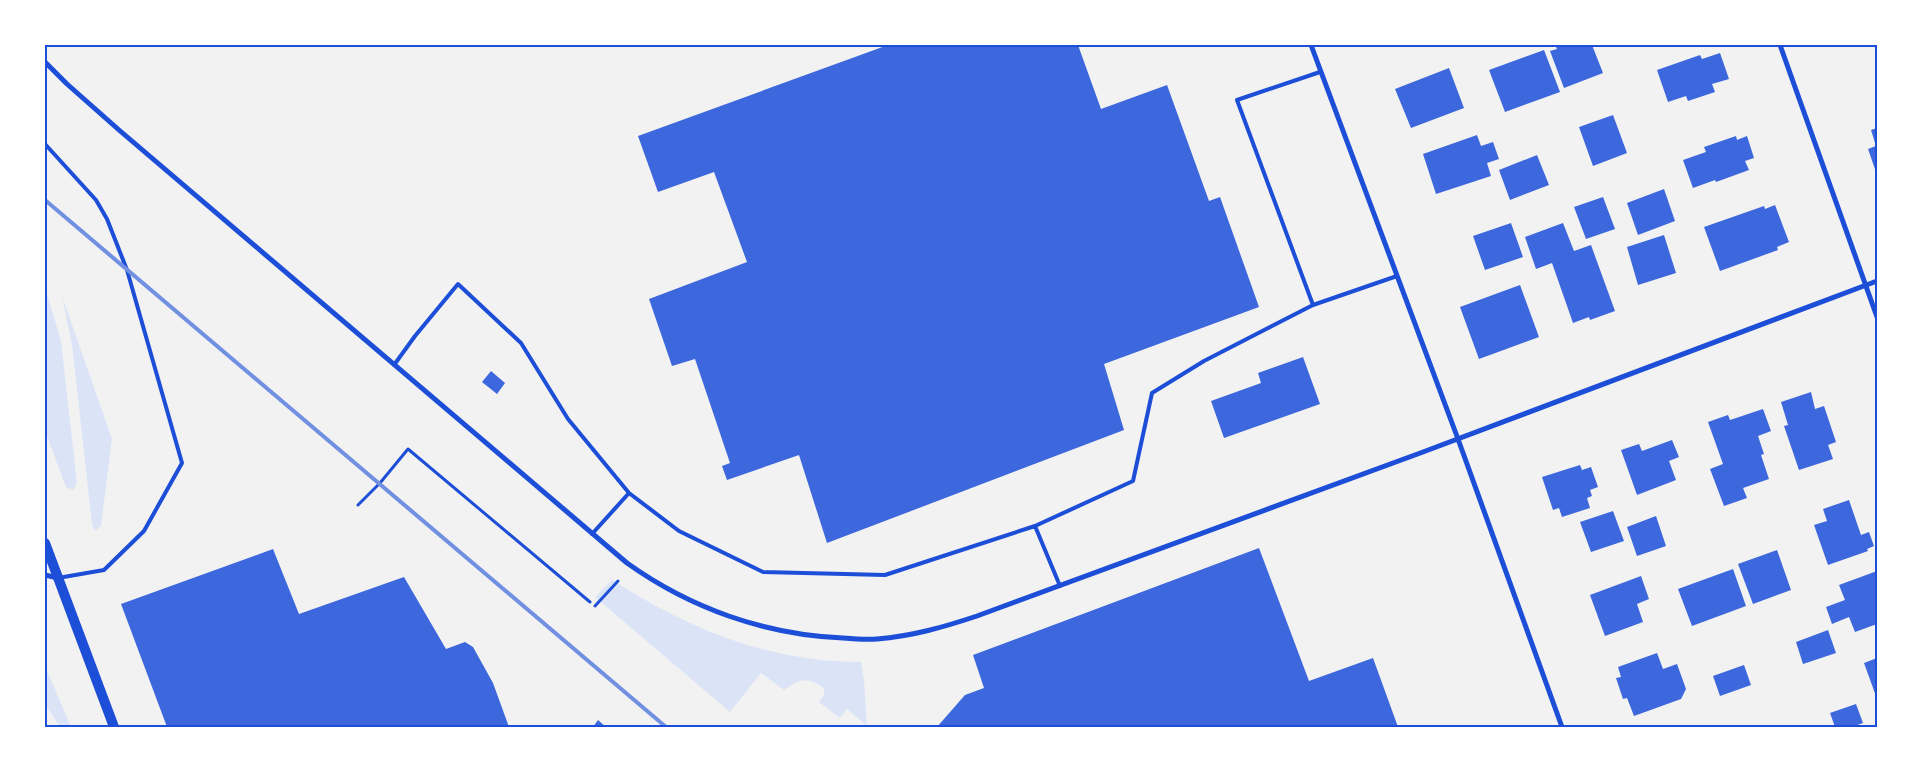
<svg xmlns="http://www.w3.org/2000/svg" width="1922" height="772" viewBox="0 0 1922 772" font-family="Montserrat,sans-serif">
<rect width="100%" height="100%" fill="#f2f2f2"/>
<!-- green -->
<path fill="#dbe4f7" d="M45 287 61 341 77 483 73 490 66 487 45 431Z
M62 296 112 439 101 526 95 531 92 524 72 345Z
M612 580C691 630 766 661 861 662L864 680 867 726 847 709 840 718 819 702 824 695V688C806 676 800 679 784 690L761 673 730 712 595 597Z
M45 666 71 727H60L45 704Z"/>
<!-- building -->
<path fill="#3d67dc" d="M888 45H1078L1101 109 1167 85 1209 201 1220 197 1259 307 1104 364 1124 430 827 543 799 455 727 480 722 466 730 463 695 359 672 366 649 299 747 262 714 172 658 192 638 136Z
M1555 45H1592L1603 73 1564 88 1550 51 1557 49Z
M1544 50 1560 92 1505 112 1489 70Z
M1720 53 1729 79 1712 84 1715 92 1688 101 1686 96 1668 102 1657 70 1700 55 1702 59Z
M1449 68 1464 108 1411 128 1395 89Z
M1613 115 1627 153 1593 166 1579 127Z
M1877 128V175L1868 149 1876 146 1871 130Z
M1477 135 1481 146 1493 142 1499 159 1487 163 1491 176 1436 194 1423 154Z
M1736 136 1737 140 1747 136 1754 158 1745 161 1749 170 1716 182 1715 180 1693 188 1683 160 1706 152 1704 147Z
M1537 155 1549 185 1510 200 1499 170Z
M1664 189 1675 221 1638 235 1627 203Z
M1603 197 1615 229 1586 239 1574 207Z
M1775 205 1789 242 1777 247 1778 250 1720 271 1704 227 1764 206 1765 209Z
M1511 223 1523 257 1485 270 1473 236Z
M1563 223 1574 251 1591 245 1615 311 1590 320 1589 317 1573 323 1552 263 1536 269 1525 237Z
M1664 235 1676 273 1638 285 1627 247Z
M1520 285 1539 337 1479 359 1460 307Z
M1303 357 1320 404 1224 438 1211 401 1261 383 1258 373Z
M491 371 505 383 497 394 482 382Z
M1811 392 1815 409 1824 406 1836 442 1828 445 1833 459 1799 470 1784 426 1788 425 1781 402Z
M1763 409 1771 431 1758 436 1764 454 1761 455 1769 479 1743 488 1747 498 1724 506 1710 469 1723 464 1708 422 1728 415 1730 420Z
M1672 440 1679 457 1669 461 1676 480 1637 495 1621 450 1639 444 1642 451Z
M1580 465 1582 470 1591 467 1598 487 1590 490 1592 496 1587 498 1590 508 1562 517 1559 508 1553 510 1542 477Z
M1849 500 1861 535 1869 532 1874 546 1867 549 1868 551 1828 565 1814 525 1827 521 1823 509Z
M1613 511 1624 541 1591 552 1580 522Z
M1656 516 1666 546 1637 556 1627 527Z
M1259 548 1309 681 1373 658 1398 727H937L965 695 984 688 973 655Z
M273 549 299 614 404 577 446 649 465 642 473 647 493 683 509 727H167L121 604Z
M1777 550 1791 590 1753 604 1738 564Z
M1733 569 1746 606 1692 626 1678 589Z
M1877 571V624L1855 632 1849 617 1832 624 1826 607 1845 600 1839 585Z
M1641 576 1649 599 1637 604 1643 622 1605 636 1590 595Z
M1828 630 1836 653 1803 664 1796 642Z
M1657 653 1663 669 1677 664 1686 689 1681 699 1634 716 1627 698 1623 699 1616 678 1621 677 1618 667Z
M1877 658V699L1864 663Z
M1744 665 1751 685 1720 696 1713 676Z
M1856 704 1863 723 1852 727H1835L1830 713Z
M598 720 606 727H593Z"/>
<g fill="none" stroke-linecap="round" stroke-linejoin="round">
<!-- path -->
<path stroke="#1d4ed8" stroke-width="3" d="M358 505 380 483 408 449 590 602
M595 606 618 581"/>
<!-- service -->
<path stroke="#1d4ed8" stroke-width="4" d="M1320 72 1237 100 1313 305 1397 276
M45 144 96 200 107 219 127 270 182 463 144 531 104 570 58 578
M394 365 415 336 458 284 521 343 568 419 629 493
M592 534 629 493 679 531 763 572 885 575 1035 526
M1060 586 1035 526 1133 481 1152 393 1204 361 1313 305"/>
<!-- minor -->
<path stroke="#1d4ed8" stroke-width="5" d="M1311 45 1458 439 1562 727
M1780 45 1877 317
M45 62 67 84 119 130 627 563C690 608 765 635 843 638 854 639 866 640 877 639 913 636 944 627 977 616L1423 452 1877 281
M45 575 58 578"/>
<!-- secondary -->
<path stroke="#1d4ed8" stroke-width="10" d="M45 543 114 727"/>
<!-- rail -->
<path stroke="#7290e2" stroke-width="4" d="M45 200 666 727"/>
</g>
<!-- border -->
<rect width="1922" height="772" fill="none" stroke="#ffffff" stroke-width="92"/>
<rect x="46" y="46" width="1830" height="680" fill="none" stroke="#1d4ed8" stroke-width="2"/>
</svg>
